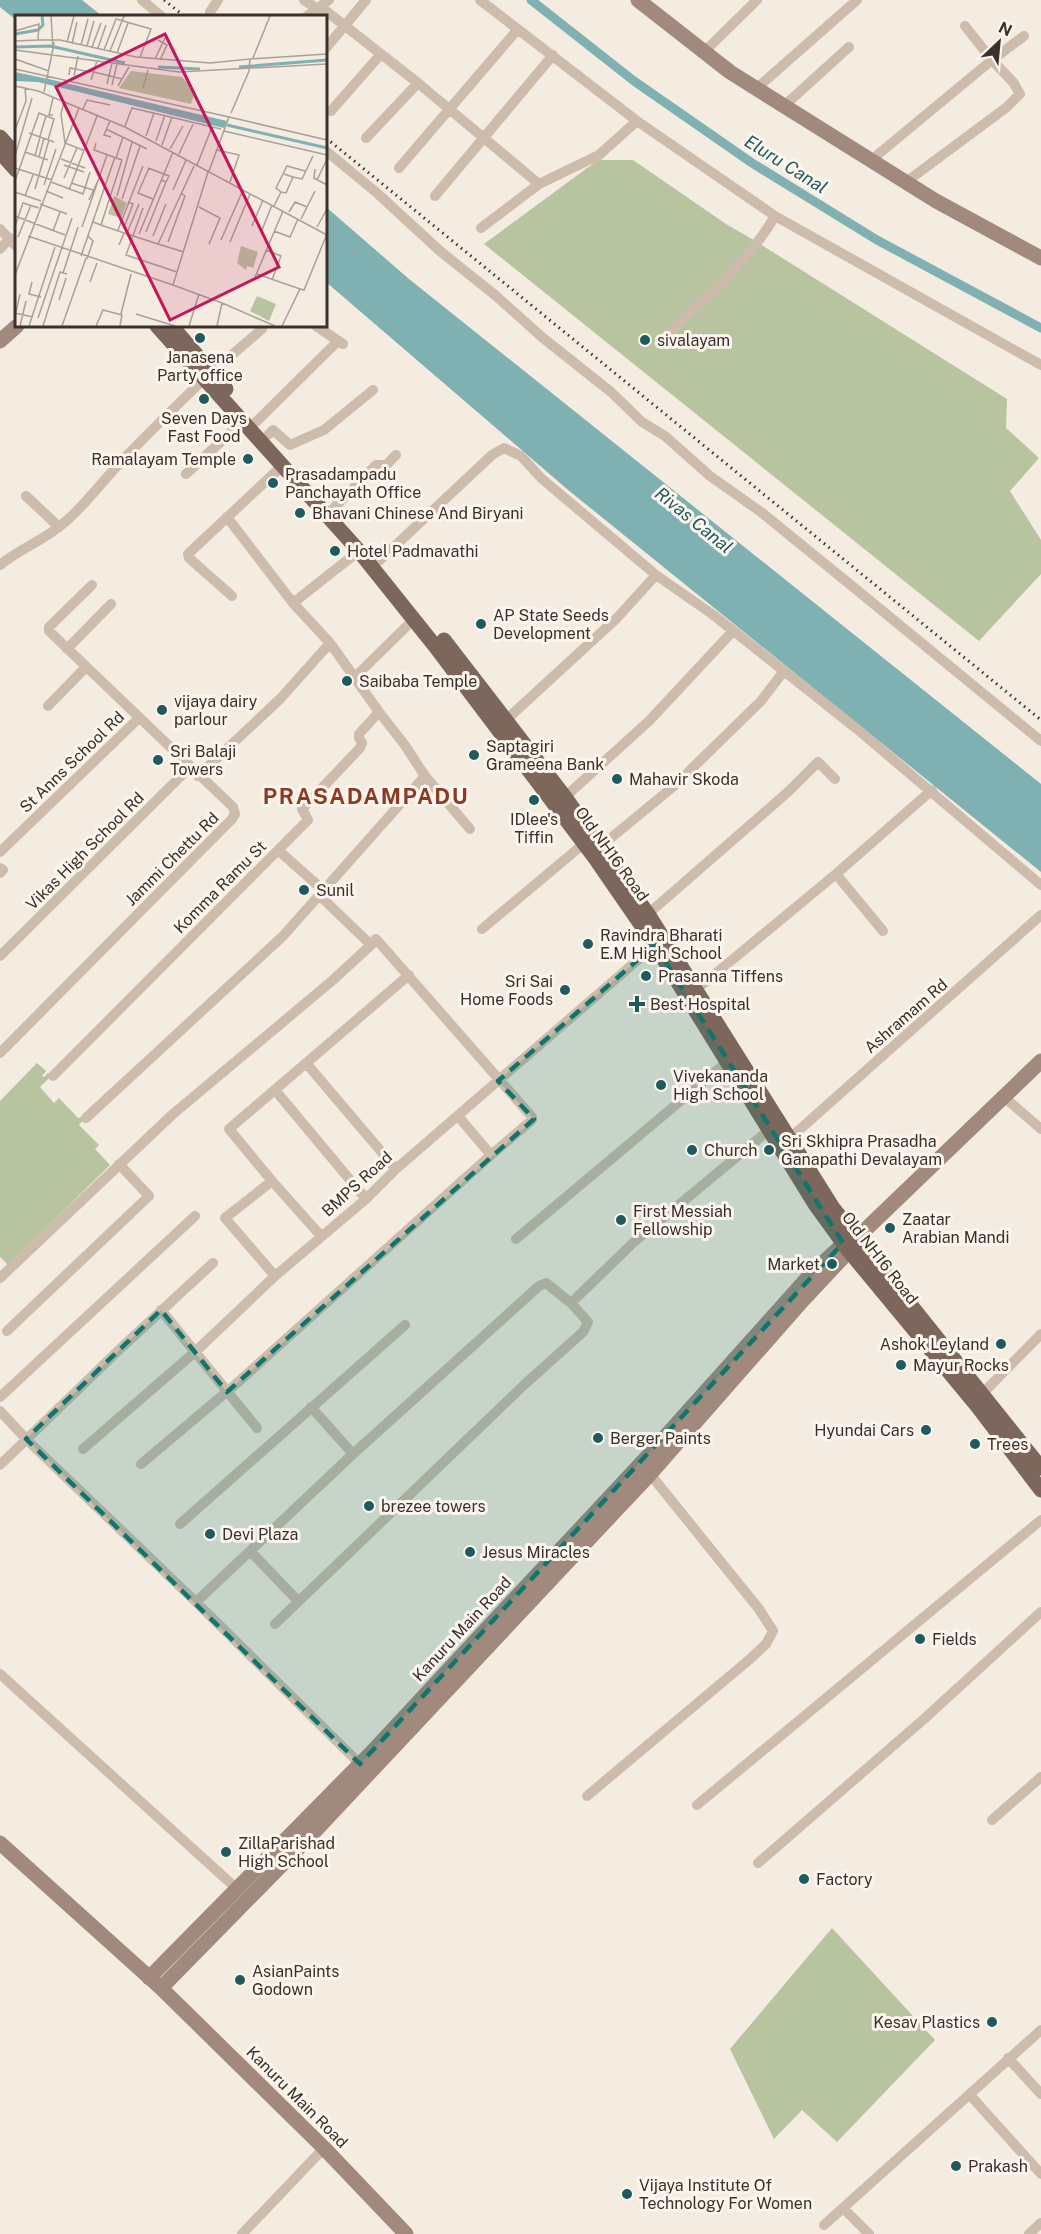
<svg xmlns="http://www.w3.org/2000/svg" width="1041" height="2234" viewBox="0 0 1041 2234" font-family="'Public Sans',sans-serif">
<rect width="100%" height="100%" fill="#f4ebe1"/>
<!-- green -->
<path fill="#b8c4a0" d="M598 160H633L726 224 752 239 1007 399 1006 428 1039 458 1010 491 1041 540V574L979 641 484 244Z
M37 1063 46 1071 42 1076 44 1077 48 1073 51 1076 40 1087 54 1103 59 1098 78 1118 81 1117 84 1119 79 1125 99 1145 95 1149 110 1165 8 1265 0 1257V1101Z
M832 1928 935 2040 837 2142 802 2110 774 2139 730 2049Z"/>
<!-- water -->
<path fill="#7fb0b2" d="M0 0H82L102 16H16V20L0 7Z
M326 207 409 279 1041 784V872L567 489 326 282Z"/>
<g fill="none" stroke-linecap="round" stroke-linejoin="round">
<!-- canal -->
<path stroke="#7fb0b2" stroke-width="9" d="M531 0 634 81 752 163 877 240 1041 328"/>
<!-- street -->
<path stroke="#cdbbac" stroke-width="10" d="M142 0 161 16
M304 0 316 8
M480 0 637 121 775 216 1041 365
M321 7 418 83 539 184
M210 12 218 0
M307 16 329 0
M326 48 366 0
M704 52 757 0
M757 88 857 0
M785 105 849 47
M331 111 381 54
M366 138 418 83
M326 151 377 193 440 251 495 295 543 338 611 392 642 422 665 436 710 476 761 512 863 595 1041 741
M870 161 992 60 1024 36
M399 168 518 29
M906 182 1007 107 1020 94 1013 82 992 60 965 26
M435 196 553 55
M481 228 539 184 599 155 637 121
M0 229 16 246
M0 249 10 238
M316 326 343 344
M665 337C704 299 748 263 775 216
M212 372 262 329
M256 422 337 342
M268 435 273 430 290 445 324 430 373 390
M186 474 243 421
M26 496 59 527
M334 508 376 465H386L396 455
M227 517 293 603 330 643 379 712 404 744 425 776 470 829
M380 560 492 455 504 448 521 456 541 478 656 575 712 614 857 729 1041 885
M0 565C21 548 45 540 65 522 85 505 101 483 119 464 146 435 175 407 204 379
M232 596 189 558 188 554 283 465
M293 603 359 551
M67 649 111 604
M355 677 414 619
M48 706 86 667
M506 720 617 618 656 575
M198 776 281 698 330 643
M565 797 649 721 733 631
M600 847 674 786 761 701 784 671
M278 850 323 890
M0 852 138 719
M0 868 3 870 0 873
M836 874 883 931
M319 895 371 945 376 939 532 1117V1120L491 1155
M648 914 789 791 818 762 835 779
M482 929 587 841
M0 956 190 767
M697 989 836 874 932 790
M0 1053 232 819 235 814 233 807 49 631V627L92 585
M306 1063 396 1169
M53 1076 308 820 302 809 360 748 362 743 359 738V734L379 712
M275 1090 366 1199
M1003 1096 1041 1129
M86 1118 283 936 425 776
M789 1139 1041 915
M272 1181 225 1218 275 1276
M321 1236 272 1181 229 1129 409 975
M516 1239 728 1061
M0 1278 173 1114 333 980 371 945
M161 1310 257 1428
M7 1331 149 1196 119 1164
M982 1394 1041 1334
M0 1397 195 1216
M311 1407 353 1454
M0 1411 26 1439 196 1602
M83 1449 196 1351 275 1276 366 1199 396 1169 655 945
M141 1464 236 1384 491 1155 458 1116
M0 1465 121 1348 213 1263
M180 1524 405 1325
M251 1552 298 1601
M275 1624 525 1384 583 1332 588 1322 571 1303
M0 1674 237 1889
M360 1764 196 1602 353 1454 539 1286 546 1283 571 1303 634 1242 769 1130
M587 1796 750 1659 766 1644 773 1631 759 1609 650 1474
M697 1805 1041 1520
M992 1820 1041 1777
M758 1863 924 1719 1041 1612
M1008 2058 1041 2094
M970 2095 1041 2174
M843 2208 869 2234
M824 2225 1041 2030
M242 2234 324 2148
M1029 2234 1041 2223"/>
<!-- secondary -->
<path stroke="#a18a7d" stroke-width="15" d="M638 0 730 72 936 201 1041 258
M0 341 17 326
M864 1231 1041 1061
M0 1843 161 1988 324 2148 406 2234
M149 1978 370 1754 646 1458 811 1274 853 1235 864 1231 860 1243 849 1251 802 1301 650 1474 314 1832 161 1988"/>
<!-- primary -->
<path stroke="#7d675c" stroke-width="15" d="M0 137 16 155
M0 152 16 170
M157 326 359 551 435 646 595 858 655 945 815 1204 849 1251 978 1407 1041 1490
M175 330 226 389
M444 640 565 797 648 914 833 1208 1041 1468"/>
<!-- rail -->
<path stroke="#3b302b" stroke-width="3" stroke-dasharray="1.5 4.5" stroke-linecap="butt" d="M164 0 184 16
M326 138 1041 720"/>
</g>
<!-- marked area -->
<path fill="#0f766e" fill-opacity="0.2" stroke="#0f766e" stroke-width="4.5" stroke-dasharray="12 8" stroke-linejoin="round" d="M655 945 843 1243 360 1764 26 1439 161 1310 227 1392 534 1119 498 1081Z"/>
<!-- markers -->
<g fill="#1f5a5e" stroke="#fbf5ee" stroke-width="2">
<circle cx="200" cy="338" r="6"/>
<circle cx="645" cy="340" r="6"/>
<circle cx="204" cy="399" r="6"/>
<circle cx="248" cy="459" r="6"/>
<circle cx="273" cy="483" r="6"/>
<circle cx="300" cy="513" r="6"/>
<circle cx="335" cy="551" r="6"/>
<circle cx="481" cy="624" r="6"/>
<circle cx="347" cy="681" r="6"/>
<circle cx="162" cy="710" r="6"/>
<circle cx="474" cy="755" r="6"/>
<circle cx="158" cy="760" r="6"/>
<circle cx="617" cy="779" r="6"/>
<circle cx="534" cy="800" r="6"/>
<circle cx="304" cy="890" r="6"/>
<circle cx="588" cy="944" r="6"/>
<circle cx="646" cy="976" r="6"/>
<circle cx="565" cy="990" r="6"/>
<path d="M634 995h6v6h6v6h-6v6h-6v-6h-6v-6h6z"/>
<circle cx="661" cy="1085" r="6"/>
<circle cx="692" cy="1150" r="6"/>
<circle cx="769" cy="1150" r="6"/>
<circle cx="621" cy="1220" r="6"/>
<circle cx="890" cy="1228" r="6"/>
<circle cx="832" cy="1264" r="6"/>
<circle cx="1001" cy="1344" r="6"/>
<circle cx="901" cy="1365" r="6"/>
<circle cx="926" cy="1430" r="6"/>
<circle cx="598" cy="1438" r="6"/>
<circle cx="975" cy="1444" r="6"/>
<circle cx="369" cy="1506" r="6"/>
<circle cx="210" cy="1534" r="6"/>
<circle cx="470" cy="1552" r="6"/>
<circle cx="920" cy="1639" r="6"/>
<circle cx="226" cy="1852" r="6"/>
<circle cx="804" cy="1879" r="6"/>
<circle cx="240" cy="1980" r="6"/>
<circle cx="992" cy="2022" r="6"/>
<circle cx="956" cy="2166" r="6"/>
<circle cx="627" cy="2194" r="6"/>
</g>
<g text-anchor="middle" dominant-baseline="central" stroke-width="6" stroke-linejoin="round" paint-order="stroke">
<!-- poi labels -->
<g font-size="16" fill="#3b302b" stroke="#fbf5ee" text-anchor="start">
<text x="657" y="340">sivalayam</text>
<text x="200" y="357" text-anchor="middle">Janasena<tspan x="200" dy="18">Party office</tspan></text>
<text x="204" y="418" text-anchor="middle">Seven Days<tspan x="204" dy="18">Fast Food</tspan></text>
<text x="236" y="459" text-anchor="end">Ramalayam Temple</text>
<text x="285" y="474">Prasadampadu<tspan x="285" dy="18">Panchayath Office</tspan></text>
<text x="312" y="513">Bhavani Chinese And Biryani</text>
<text x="347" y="551">Hotel Padmavathi</text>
<text x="493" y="615">AP State Seeds<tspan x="493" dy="18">Development</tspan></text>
<text x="359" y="681">Saibaba Temple</text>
<text x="174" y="701">vijaya dairy<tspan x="174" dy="18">parlour</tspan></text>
<text x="486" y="746">Saptagiri<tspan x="486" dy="18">Grameena Bank</tspan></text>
<text x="170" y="751">Sri Balaji<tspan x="170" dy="18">Towers</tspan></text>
<text x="629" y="779">Mahavir Skoda</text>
<text x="534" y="819" text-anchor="middle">IDlee's<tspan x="534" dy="18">Tiffin</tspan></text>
<text x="316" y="890">Sunil</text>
<text x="600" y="935">Ravindra Bharati<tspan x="600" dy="18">E.M High School</tspan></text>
<text x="658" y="976">Prasanna Tiffens</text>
<text x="553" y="981" text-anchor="end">Sri Sai<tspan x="553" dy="18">Home Foods</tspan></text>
<text x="650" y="1004">Best Hospital</text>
<text x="673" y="1076">Vivekananda<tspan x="673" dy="18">High School</tspan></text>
<text x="781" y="1141">Sri Skhipra Prasadha<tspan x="781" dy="18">Ganapathi Devalayam</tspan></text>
<text x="704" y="1150">Church</text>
<text x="633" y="1211">First Messiah<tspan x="633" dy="18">Fellowship</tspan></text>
<text x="902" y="1219">Zaatar<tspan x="902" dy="18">Arabian Mandi</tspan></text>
<text x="820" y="1264" text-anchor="end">Market</text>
<text x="989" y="1344" text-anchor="end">Ashok Leyland</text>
<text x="913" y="1365">Mayur Rocks</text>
<text x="914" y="1430" text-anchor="end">Hyundai Cars</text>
<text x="610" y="1438">Berger Paints</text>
<text x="987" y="1444">Trees</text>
<text x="381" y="1506">brezee towers</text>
<text x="222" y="1534">Devi Plaza</text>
<text x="482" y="1552">Jesus Miracles</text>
<text x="932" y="1639">Fields</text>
<text x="238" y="1843">ZillaParishad<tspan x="238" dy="18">High School</tspan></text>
<text x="816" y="1879">Factory</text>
<text x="252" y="1971">AsianPaints<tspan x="252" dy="18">Godown</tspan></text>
<text x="980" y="2022" text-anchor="end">Kesav Plastics</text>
<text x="968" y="2166">Prakash</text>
<text x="639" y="2185">Vijaya Institute Of<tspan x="639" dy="18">Technology For Women</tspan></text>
</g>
<!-- street labels -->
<g font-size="16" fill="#3b302b" stroke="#fbf5ee">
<text transform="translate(72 762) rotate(-44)">St Anns School Rd</text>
<text transform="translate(85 851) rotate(-45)">Vikas High School Rd</text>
<text transform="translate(612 854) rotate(54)">Old NH16 Road</text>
<text transform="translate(172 859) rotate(-45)">Jammi Chettu Rd</text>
<text transform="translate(220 887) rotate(-45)">Komma Ramu St</text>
<text transform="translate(906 1016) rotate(-41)">Ashramam Rd</text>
<text transform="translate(357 1184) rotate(-42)">BMPS Road</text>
<text transform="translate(880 1258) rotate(52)">Old NH16 Road</text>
<text transform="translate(462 1629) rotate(-47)">Kanuru Main Road</text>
<text transform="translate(297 2097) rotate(45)">Kanuru Main Road</text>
</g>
<!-- water labels -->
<g font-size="18" font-style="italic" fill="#1f5a5e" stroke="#fbf5ee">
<text transform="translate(786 164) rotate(32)">Eluru Canal</text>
<text transform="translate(694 520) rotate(39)">Rivas Canal</text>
</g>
<!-- district labels -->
<g font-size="22" font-weight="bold" letter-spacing="1.5" fill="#8c3b22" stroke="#fbf5ee">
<text x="366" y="796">PRASADAMPADU</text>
</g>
</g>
<!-- overview -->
<g transform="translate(15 15)">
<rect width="312" height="312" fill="#f4ebe1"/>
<path d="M116 56 167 62 180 77 176 89 104 73ZM99 181 112 188 106 203 93 199ZM226 231 243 237 238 253 232 251 231 255 222 248ZM242 281 261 289 254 306 235 296Z" fill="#b8c4a0"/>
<path d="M0 57 38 65 212 106 209 113 23 67 0 66Z" fill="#7fb0b2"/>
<path fill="none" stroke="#7fb0b2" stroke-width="3" d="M0 19 23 15 28 10 27 1M0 32 35 31 110 48M143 52 185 54M224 52 312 45M212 110 312 133"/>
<path fill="none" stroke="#aaa098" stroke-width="1.5" d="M36 1 38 34 39 27M0 16 24 9 23 25H45L121 42 195 48 235 44 234 56 216 98M143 25 152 30 145 45M0 26 23 25M52 27 59 1M57 29 62 7M66 30 73 4M72 31 79 6M77 32 86 8M83 33 91 10M0 35 164 57 312 49M89 35 101 4 136 14 125 42M95 36 109 1M102 38 113 8M238 43 255 1M0 44 34 56M140 44 150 23M235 44 312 39M0 54 214 102M75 56 107 64M54 60 55 53 75 57M59 61 63 41M76 65 82 46M92 69 97 48M97 70 102 49M0 71 23 76 110 112 312 220M103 71 114 52M128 73 133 55M29 77 38 34M49 87 46 99 50 128 68 135M68 94 72 85 95 90M38 100H34L38 83M95 106 89 120 96 122M110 111 117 93 206 114M91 114 132 134M0 115 11 86 10 72M209 116 312 140M14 118 39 127M25 121 31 101M131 121 139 98M141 126 150 100M147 130 157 102M155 134 168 111M202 135 224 140 215 167M10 137 33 145M164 139 179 107M0 141 17 83M20 141 25 122M24 142 29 123M101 143 108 122M46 144 70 153M49 150 69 157M182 150 197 112M0 153 37 165M133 153 154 161 151 167M134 153 123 178 138 184M300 154 299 163 312 170M194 156 214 102 312 125M193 157 158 270 207 288 202 311M278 162 287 164 298 141M49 163 62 133M302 165 312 144M0 166 24 98 39 104 33 125M36 167 68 179 75 157M56 168 78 175M29 170 41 134M20 174 34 125M54 175 82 101M158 175 171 145M31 176 48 183M0 177 26 186M266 177 261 173 272 151 290 156M10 181 18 160M102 181 117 127M107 184 125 131M74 185 85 161M25 189 52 199M259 191 266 177 271 178 278 162 269 159M184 192 205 203 194 229M128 193 111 240 162 257M274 197 280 187 292 192M0 201 50 220M286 204 300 176M78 207 86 210 107 145 79 135 81 128M86 210 109 218M110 210 118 189 113 187M0 211 8 188 24 193M237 211 248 185M67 212 92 140M302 212 312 194M103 215 128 151M247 215 257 190M38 216 45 197M259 216 275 222 283 204M131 217 151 167 146 165M112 218 124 189M124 219 158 137M13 221 158 270M138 221 151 189M3 222 16 190M206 225 228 175M153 227 170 181 167 179M215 227 235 179M104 230 109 218 143 229M251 235 266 241 257 265M169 237 143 229 179 151M66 241 100 142M72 244 78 226 73 221M48 258 63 212M242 259 285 274M0 260 64 93M240 262 268 196M17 267 14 279 26 282M75 267 82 248M44 285 51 263M207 288 260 311M0 298 18 302M106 299 116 259M121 299 160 311M0 301 5 279M23 303 57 203M5 311 11 286M14 311 40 232M28 311 45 257 52 259M47 311 71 243M81 311 88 295 107 300 105 311M174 311 184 279M267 311 285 274 289 275 312 219"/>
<path fill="#c2185b" fill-opacity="0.15" stroke="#c2185b" stroke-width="3" d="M150 19 264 252 155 305 41 72Z"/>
<rect width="312" height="312" fill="none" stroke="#3b302b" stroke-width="3"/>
</g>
<!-- north arrow -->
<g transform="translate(999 42) rotate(26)" stroke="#fbf5ee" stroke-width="4.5" paint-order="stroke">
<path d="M0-4.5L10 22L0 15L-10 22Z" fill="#3b302b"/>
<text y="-9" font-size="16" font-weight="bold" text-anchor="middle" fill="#3b302b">N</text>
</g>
</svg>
